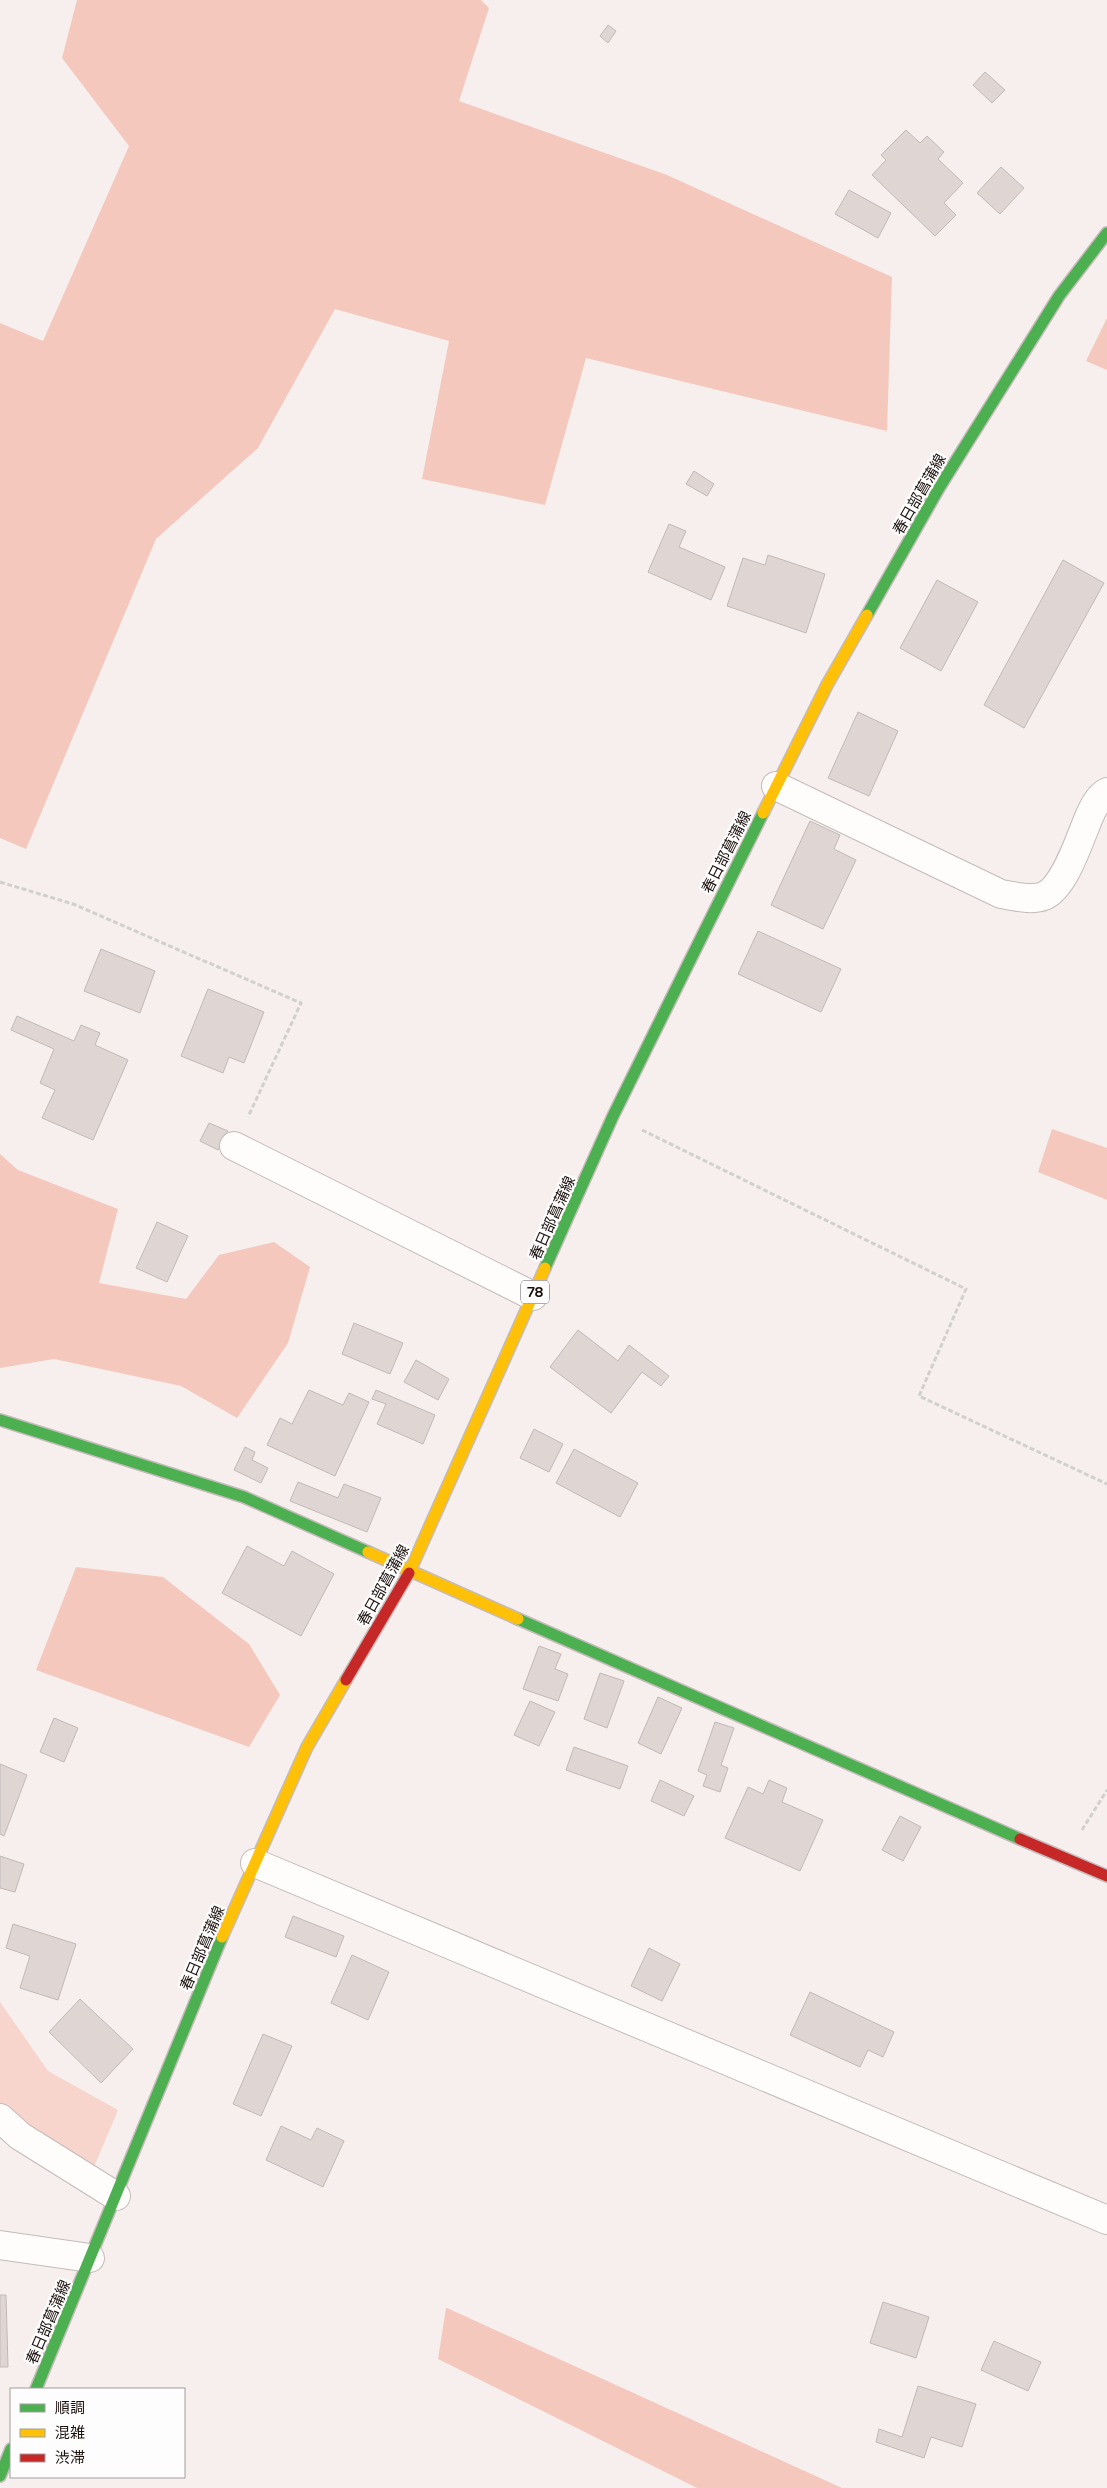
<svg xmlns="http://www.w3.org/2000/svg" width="1107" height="2488" viewBox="0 0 1107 2488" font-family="'Space Grotesk','Noto Sans JP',sans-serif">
<rect width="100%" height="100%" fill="#f6efee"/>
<!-- green -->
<path fill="#f8d5cc" d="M0 2002 48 2071 118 2110 91 2174 19 2121 0 2104Z"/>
<!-- forest -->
<path fill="#f5c8bd" d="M77 0H481L489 8 459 101 667 175 892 277 887 431 586 358 545 505 422 479 449 341 335 309 258 448 156 539 26 849 0 838V323L43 341 129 146 62 58Z
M1107 318V370L1086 361Z
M1052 1129 1107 1148V1200L1038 1172Z
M0 1154 18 1170 118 1209 99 1283 186 1299 219 1255 274 1242 310 1267 288 1343 237 1418 181 1386 54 1359 0 1368Z
M76 1567 163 1577 249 1644 280 1695 249 1747 36 1670Z
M446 2308H447L842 2488H697L438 2359Z"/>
<!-- building -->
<path fill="#dfd6d4" stroke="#c2b9b7" d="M608 25 616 31 608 43 600 36Z
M985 72 1005 90 992 103 973 85Z
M906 130 920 143 927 136 944 152 938 159 963 183 944 203 956 215 935 236 872 175 886 160 881 155Z
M1001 167 1024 188 1000 214 977 193Z
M849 190 891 213 878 238 835 214Z
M694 471 714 484 707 496 686 484Z
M669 524 686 531 679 547 725 567 711 600 648 572Z
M768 555 825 574 806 633 727 606 743 558 765 565Z
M1063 560 1104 583 1024 728 984 705Z
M937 580 978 602 941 671 900 648Z
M858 712 898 731 869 796 828 778Z
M810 821 840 835 834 849 856 860 823 929 771 905Z
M758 931 841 969 821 1012 738 974Z
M101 949 155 971 140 1013 84 991Z
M208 989 264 1012 244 1063 229 1057 223 1073 181 1056Z
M17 1016 74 1041 81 1025 100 1033 95 1045 128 1060 93 1140 42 1118 55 1090 40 1083 54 1049 11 1030Z
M209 1123 228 1131 218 1150 200 1141Z
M157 1222 188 1236 167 1282 136 1268Z
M354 1323 403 1343 390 1374 342 1354Z
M578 1330 618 1361 629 1345 669 1376 661 1386 642 1372 611 1413 550 1367Z
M416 1360 449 1379 438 1400 404 1382Z
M309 1390 343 1405 349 1393 369 1402 335 1476 267 1445 280 1418 292 1424Z
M376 1390 435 1415 423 1444 377 1424 386 1404 372 1399Z
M534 1429 563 1444 549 1472 520 1458Z
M245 1447 255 1452 252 1460 268 1468 261 1483 234 1470Z
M574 1449 638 1483 620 1517 556 1483Z
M298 1482 338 1498 344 1484 381 1498 367 1532 290 1501Z
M247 1546 284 1566 292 1551 334 1574 301 1636 222 1593Z
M539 1646 561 1654 555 1669 568 1674 558 1701 523 1689Z
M600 1673 624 1681 607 1728 584 1719Z
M658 1697 682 1708 661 1754 638 1743Z
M530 1701 555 1712 539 1746 514 1735Z
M54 1718 78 1728 64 1762 40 1752Z
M715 1722 734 1728 721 1765 728 1768 720 1792 703 1786 707 1775 698 1771Z
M574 1747 628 1766 620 1789 566 1770Z
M0 1764 27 1775 4 1836 0 1834Z
M660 1780 694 1796 684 1816 651 1801Z
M769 1780 787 1788 782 1802 823 1820 800 1871 725 1838 748 1787 763 1794Z
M900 1816 921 1827 903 1861 882 1850Z
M0 1856 24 1864 15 1892 0 1888Z
M293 1916 344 1936 336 1957 285 1937Z
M13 1924 76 1944 58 2000 20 1988 30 1956 6 1948Z
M649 1948 680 1964 662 2001 631 1986Z
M352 1955 389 1972 368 2020 331 2003Z
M810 1992 894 2032 883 2057 868 2050 860 2067 790 2035Z
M80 1999 133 2049 101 2083 49 2032Z
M263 2034 292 2046 261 2116 233 2104Z
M281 2126 311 2140 317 2128 344 2141 323 2187 266 2160Z
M0 2295H6L8 2367H0Z
M883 2302 929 2317 916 2358 870 2343Z
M994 2341 1041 2362 1028 2391 981 2370Z
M918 2386 976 2404 962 2447 931 2437 924 2458 876 2442 879 2429 902 2437Z"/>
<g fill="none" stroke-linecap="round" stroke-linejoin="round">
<!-- street casing -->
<g stroke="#c4bbba" stroke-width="30">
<path id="street" d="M776 786 1001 894C1014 896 1031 901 1044 896 1065 887 1080 838 1089 817 1093 808 1098 797 1107 792
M234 1146 533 1296
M255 1863 1107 2220
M0 2118 20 2136 116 2196
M0 2245 90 2258"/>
</g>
<!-- fast casing -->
<g stroke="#c4bbba" stroke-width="14">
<path id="fast" d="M867 615 939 488 1059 296 1107 233
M545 1268 613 1116 763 813
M0 1420 244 1497 368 1552
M518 1619 1020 1839
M36 2389 222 1937
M0 2476 11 2449"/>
</g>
<!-- slow casing -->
<g stroke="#c4bbba" stroke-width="14">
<path id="slow" d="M763 813 827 685 867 615
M368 1552 518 1619
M409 1573 545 1268
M222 1937 307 1747 346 1680"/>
</g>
<!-- jam casing -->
<g stroke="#c4bbba" stroke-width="14">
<path id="jam" d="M346 1680 409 1573
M1020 1839 1107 1876"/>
</g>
<!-- path -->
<path stroke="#d2d0cf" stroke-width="3" stroke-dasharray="5 2.5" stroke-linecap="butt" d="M0 882 73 904 301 1003 248 1117
M642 1130 966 1289 919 1396 1107 1484
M1082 1830 1107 1790"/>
<!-- street -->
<use href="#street" stroke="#fefdfc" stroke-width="28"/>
<!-- fast -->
<use href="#fast" stroke="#4caf50" stroke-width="11"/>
<!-- slow -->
<use href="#slow" stroke="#ffc107" stroke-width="11"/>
<!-- jam -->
<use href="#jam" stroke="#c62828" stroke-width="11"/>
</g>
<g text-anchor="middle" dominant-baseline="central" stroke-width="4.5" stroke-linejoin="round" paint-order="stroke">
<!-- shield labels -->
<rect fill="#fdfdfd" stroke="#5e5755" stroke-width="1" x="521" y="1280.5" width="28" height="23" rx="4"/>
<g font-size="14" font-weight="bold" fill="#1a100d">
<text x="535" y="1292">78</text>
</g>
<!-- street labels -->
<g font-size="15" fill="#1a100d" stroke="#fdfdfd">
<text transform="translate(919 494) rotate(-60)">春日部菖蒲線</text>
<text transform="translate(726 852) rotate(-63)">春日部菖蒲線</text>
<text transform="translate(552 1218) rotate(-66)">春日部菖蒲線</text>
<text transform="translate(383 1585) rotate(-61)">春日部菖蒲線</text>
<text transform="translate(202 1948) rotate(-67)">春日部菖蒲線</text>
<text transform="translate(48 2322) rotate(-67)">春日部菖蒲線</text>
</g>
</g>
<!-- legend -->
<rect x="10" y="2388" width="175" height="90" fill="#fdfdfd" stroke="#a29e9d"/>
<rect x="20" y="2404" width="25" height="8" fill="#4caf50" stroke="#a29e9d"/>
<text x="55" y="2413" font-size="15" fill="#1a100d">順調</text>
<rect x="20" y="2429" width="25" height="8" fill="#ffc107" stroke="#a29e9d"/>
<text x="55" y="2438" font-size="15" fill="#1a100d">混雑</text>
<rect x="20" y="2454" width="25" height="8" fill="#c62828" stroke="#a29e9d"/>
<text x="55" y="2463" font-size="15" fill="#1a100d">渋滞</text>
</svg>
